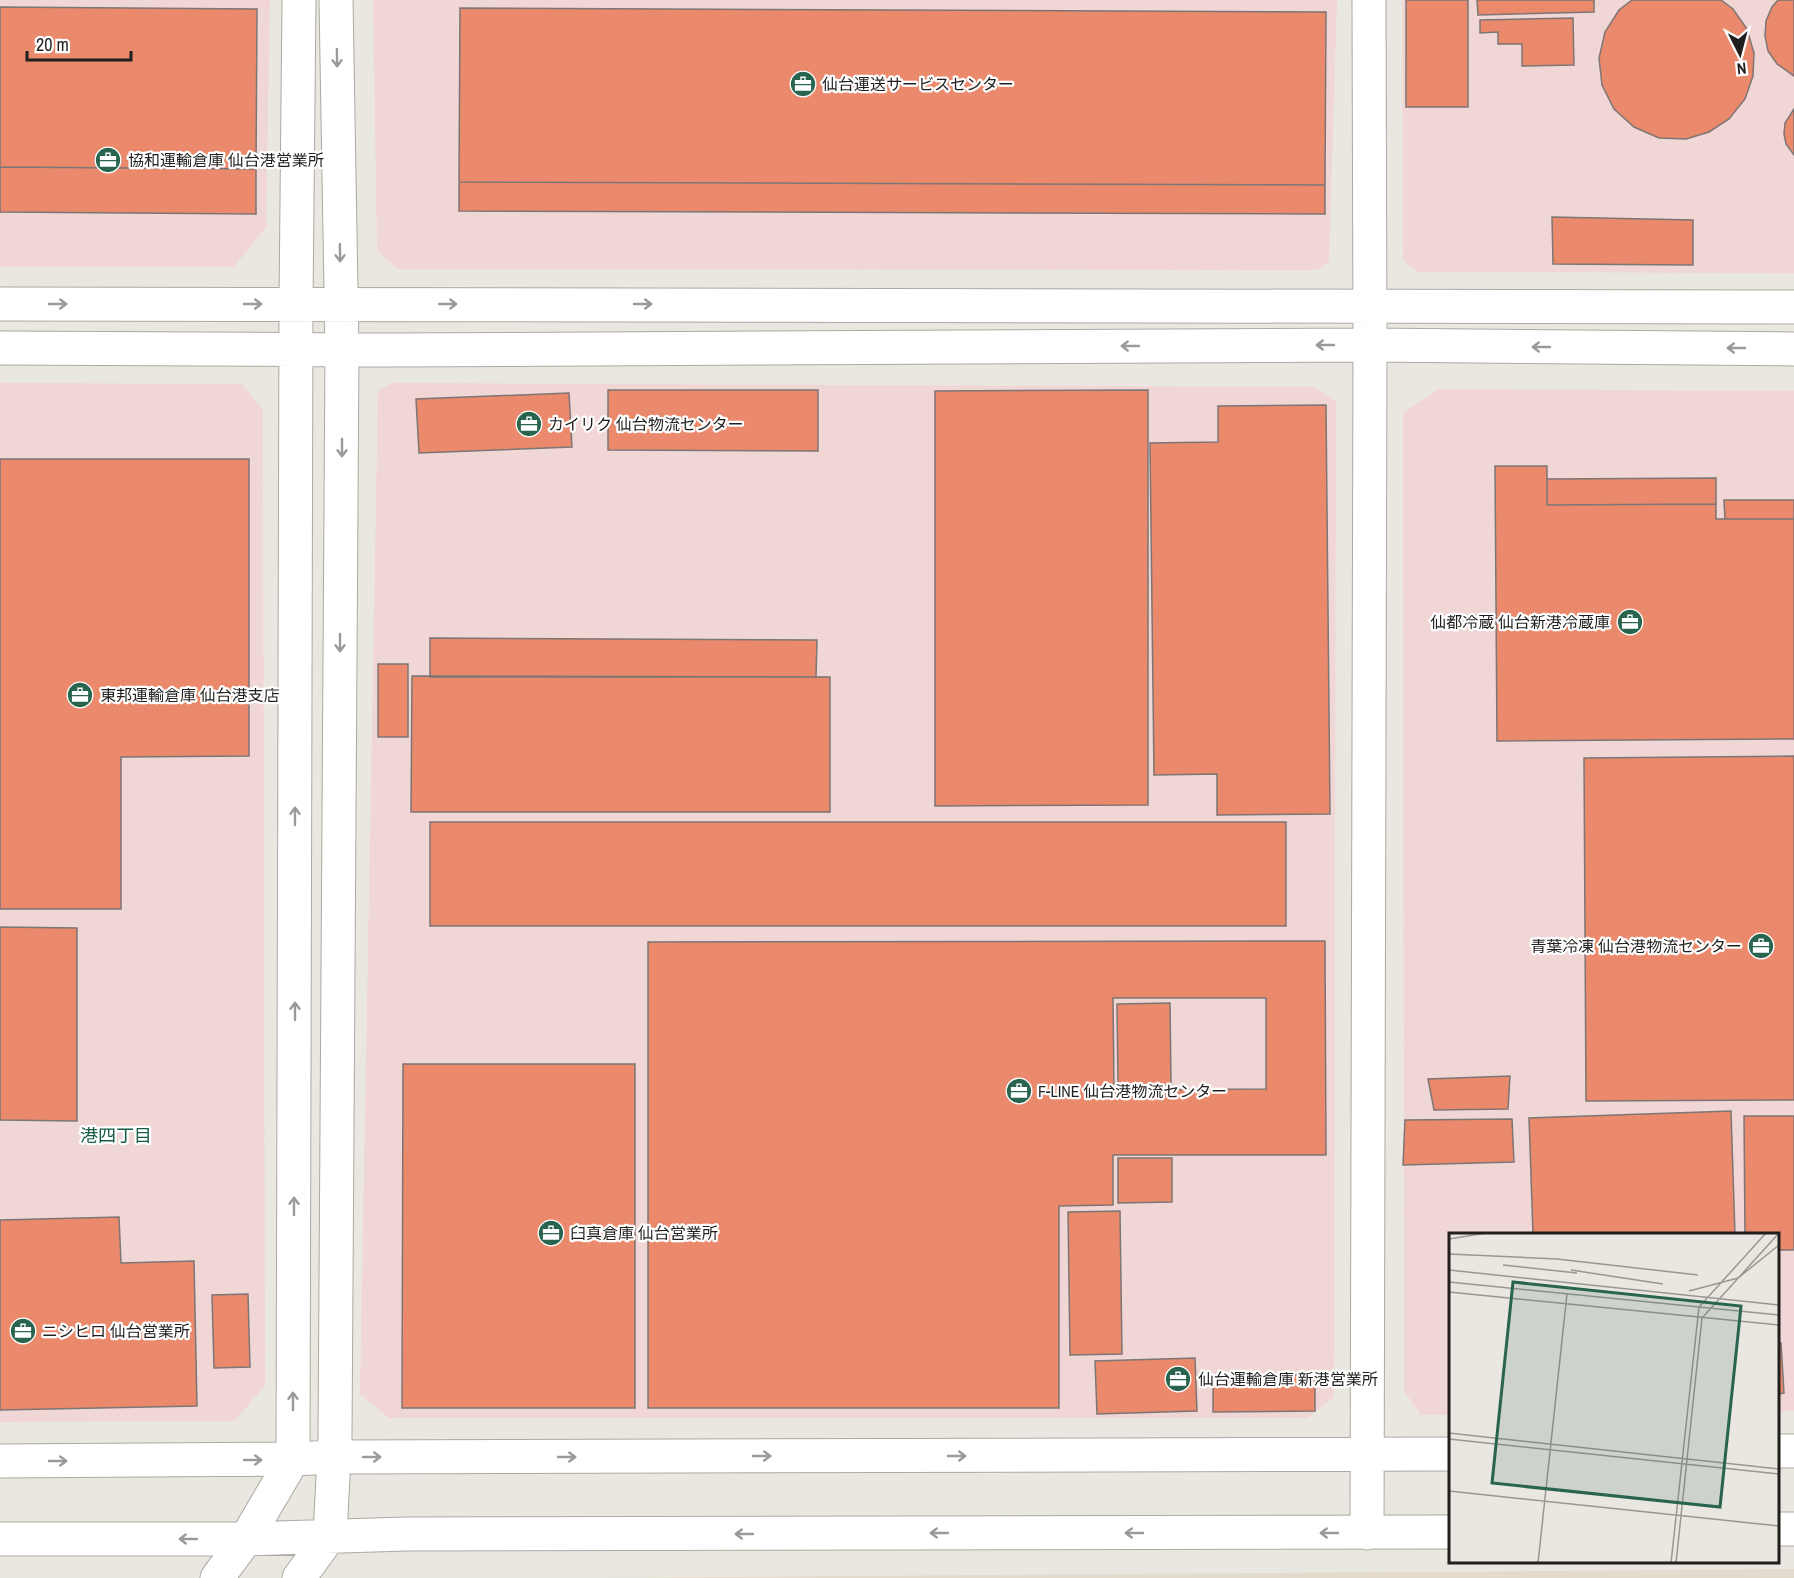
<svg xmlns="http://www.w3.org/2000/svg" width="1794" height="1578" viewBox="0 0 1794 1578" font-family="'Archivo Narrow','Noto Sans JP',sans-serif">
<rect width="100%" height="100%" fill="#eae7e0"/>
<!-- built -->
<path fill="#e2dbce" d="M1794 1569V1578H582L1554 1571Z"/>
<!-- industrial -->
<path fill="#f1d6d6" d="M0 0H270L266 227 234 267H0Z
M373 0H1337L1329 262 1317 270 398 269 377 251Z
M1402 0H1794V273L1419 272 1403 261Z
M0 383 242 384 263 410 265 1386 234 1421 0 1422Z
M392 383 1314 387 1336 402 1334 1397 1308 1418H389L360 1394 378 391Z
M1439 389 1794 391V1411H1778V1234H1450V1415H1421L1404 1391 1403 413Z"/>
<!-- building -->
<path fill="#eb896c" stroke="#7c7674" stroke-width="1.5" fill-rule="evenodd" d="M1406 0H1468V107H1406Z
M1477 0H1594V12L1478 15Z
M1632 0H1721L1733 9 1747 29 1754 53 1753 76 1745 99 1729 119 1709 132 1686 139 1659 138 1634 127 1614 109 1602 85 1599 58 1605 32 1619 10Z
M1778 0H1794V76L1777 64 1768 51 1765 36 1766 21 1772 7Z
M0 7 257 9 256 169 0 167Z
M460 8 1326 12 1325 185 459 182Z
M1573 18 1574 65 1522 66V44H1498V32L1480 33V20Z
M1794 109V155L1786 144 1784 134 1785 123Z
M0 167 256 169V214L0 212Z
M459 182 1325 185V214L459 211Z
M1552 217 1693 220V265L1553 264Z
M608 390H818V451L608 450Z
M1148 390V805L935 806V391Z
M569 393 572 447 419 453 416 399Z
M1326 405 1330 814 1217 815V774L1154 775 1150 443 1218 442V406Z
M0 459H249V756L121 757V909H0Z
M1495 466H1547V505L1716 504V519H1794V739L1497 741Z
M1716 478V504L1547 505V479Z
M1724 500H1794V519H1725Z
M430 638 817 640 816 677H430Z
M378 664H408V737H378Z
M412 676 830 677V812H411Z
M1794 756V1100L1586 1101 1584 758Z
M430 822H1286V926H430Z
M0 927 77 928V1121L0 1120Z
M1325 941 1326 1155H1113V1205L1059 1206V1408H648V942ZM1113 998H1266V1089L1114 1090Z
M1170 1003 1171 1085 1118 1086 1117 1004Z
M403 1064H635V1408H402Z
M1510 1076 1508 1109 1434 1110 1428 1079Z
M1731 1111 1735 1234H1533L1529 1118Z
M1744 1116H1794V1250H1778V1234H1745Z
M1512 1119 1514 1162 1403 1165 1405 1120Z
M1118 1158H1172V1202L1118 1203Z
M1120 1211 1122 1354 1070 1355 1068 1212Z
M119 1217 121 1263 194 1261 197 1406 0 1410V1220Z
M248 1294 250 1367 214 1368 212 1295Z
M1778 1343H1781L1784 1393 1778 1394Z
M1195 1358 1197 1411 1097 1414 1095 1361Z
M1213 1375H1315V1411L1213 1412Z"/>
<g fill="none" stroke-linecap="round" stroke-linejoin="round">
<!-- tertiary casing -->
<g stroke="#aca9a3" stroke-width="35">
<path id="tertiary" d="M0 304 1794 307
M0 348 390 350 1370 345 1794 349
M1778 1451H1794
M0 1461 293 1459 334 1457 1450 1454
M1778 1529H1794
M1367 1533 1370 345 1369 0
M0 1539H246L406 1534 1450 1532
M217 1578 246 1539 293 1459 296 304 299 0
M299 1578 330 1535 335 1438 342 350 336 0"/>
</g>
<!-- tertiary -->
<use href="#tertiary" stroke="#fff" stroke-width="33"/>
</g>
<!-- one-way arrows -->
<defs><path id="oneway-shaft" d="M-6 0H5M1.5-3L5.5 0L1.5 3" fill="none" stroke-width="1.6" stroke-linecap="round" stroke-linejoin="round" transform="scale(1.5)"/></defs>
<g stroke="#9b9a99">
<use href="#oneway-shaft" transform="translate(337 58) rotate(89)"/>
<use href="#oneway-shaft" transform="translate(340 253) rotate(89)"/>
<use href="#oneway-shaft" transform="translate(58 304)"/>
<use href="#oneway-shaft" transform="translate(253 304)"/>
<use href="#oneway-shaft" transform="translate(448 304)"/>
<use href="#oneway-shaft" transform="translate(643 304)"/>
<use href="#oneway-shaft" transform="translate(1325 345) rotate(180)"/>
<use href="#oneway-shaft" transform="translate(1130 346) rotate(180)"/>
<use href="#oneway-shaft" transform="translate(1541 347) rotate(-180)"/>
<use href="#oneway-shaft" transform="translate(1736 348) rotate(-180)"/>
<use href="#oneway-shaft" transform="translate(342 448) rotate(90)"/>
<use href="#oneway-shaft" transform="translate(340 643) rotate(90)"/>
<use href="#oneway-shaft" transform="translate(295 816) rotate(-90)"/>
<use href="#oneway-shaft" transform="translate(295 1011) rotate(-90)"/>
<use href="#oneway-shaft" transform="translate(294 1206) rotate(-90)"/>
<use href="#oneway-shaft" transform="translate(293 1401) rotate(-90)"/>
<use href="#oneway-shaft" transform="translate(762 1456)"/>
<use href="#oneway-shaft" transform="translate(957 1456)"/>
<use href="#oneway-shaft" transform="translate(372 1457)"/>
<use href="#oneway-shaft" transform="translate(567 1457)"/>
<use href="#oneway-shaft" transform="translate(253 1460)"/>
<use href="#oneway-shaft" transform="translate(58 1461)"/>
<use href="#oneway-shaft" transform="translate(939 1533) rotate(180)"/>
<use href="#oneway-shaft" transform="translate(1134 1533) rotate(180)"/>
<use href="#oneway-shaft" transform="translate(1329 1533) rotate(180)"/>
<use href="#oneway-shaft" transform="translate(744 1534) rotate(180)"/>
<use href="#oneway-shaft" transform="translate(188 1539) rotate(180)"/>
</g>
<!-- icons -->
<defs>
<g id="office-disc" transform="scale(1.35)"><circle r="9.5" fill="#29644e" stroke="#fff"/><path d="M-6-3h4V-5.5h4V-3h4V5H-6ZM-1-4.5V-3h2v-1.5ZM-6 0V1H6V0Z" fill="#fff"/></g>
</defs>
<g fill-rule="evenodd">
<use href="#office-disc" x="803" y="84"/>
<use href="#office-disc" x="108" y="160"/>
<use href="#office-disc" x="529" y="424"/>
<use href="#office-disc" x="1630" y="622"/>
<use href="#office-disc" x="80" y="695"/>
<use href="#office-disc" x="1761" y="946"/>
<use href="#office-disc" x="1019" y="1091"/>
<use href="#office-disc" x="551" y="1233"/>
<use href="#office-disc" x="23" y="1331"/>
<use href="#office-disc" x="1178" y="1379"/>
</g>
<g text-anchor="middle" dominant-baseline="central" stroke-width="4.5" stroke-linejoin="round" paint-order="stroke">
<!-- poi labels -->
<g font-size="16" fill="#201f1d" stroke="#fff" text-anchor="start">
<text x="822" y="84">仙台運送サービスセンター</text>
<text x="128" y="160">協和運輸倉庫 仙台港営業所</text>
<text x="548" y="424">カイリク 仙台物流センター</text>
<text x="1610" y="622" text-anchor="end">仙都冷蔵 仙台新港冷蔵庫</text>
<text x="100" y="695">東邦運輸倉庫 仙台港支店</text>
<text x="1742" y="946" text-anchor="end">青葉冷凍 仙台港物流センター</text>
<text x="1038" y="1091">F-LINE 仙台港物流センター</text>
<text x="570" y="1233">臼真倉庫 仙台営業所</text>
<text x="42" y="1331">ニシヒロ 仙台営業所</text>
<text x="1198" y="1379">仙台運輸倉庫 新港営業所</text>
</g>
<!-- neighbourhood labels -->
<g font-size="18" fill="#145c44" stroke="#fff">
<text x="116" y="1135">港四丁目</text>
</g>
</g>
<!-- overview -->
<g transform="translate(1449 1233)">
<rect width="330" height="330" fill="#eae7e0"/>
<path fill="none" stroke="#999792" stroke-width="1.5" d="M0 6 37 0M0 21 108 26 249 42M54 32 128 40M0 37 330 72M122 37 214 51M0 49 330 82M240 58 289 45 330 12M0 59 330 92M0 200 330 236M0 206 330 241M0 258 330 293M89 330 118 61M222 330 250 74 317 0M227 330 253 85 330 0"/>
<path fill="#29644e" fill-opacity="0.15" stroke="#29644e" stroke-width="3" d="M64 49 292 73 271 274 43 250Z"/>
<rect width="330" height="330" fill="none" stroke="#201f1d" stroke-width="3"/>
</g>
<!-- north arrow -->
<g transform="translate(1740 54) rotate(174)" stroke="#ffffff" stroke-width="4.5" paint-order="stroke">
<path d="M0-4.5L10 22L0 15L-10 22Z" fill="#201f1d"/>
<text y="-9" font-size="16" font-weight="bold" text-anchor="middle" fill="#201f1d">N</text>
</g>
<!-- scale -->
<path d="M27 51v9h104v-9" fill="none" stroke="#201f1d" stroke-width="3"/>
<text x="36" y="51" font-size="18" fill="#201f1d" stroke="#ffffff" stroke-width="4.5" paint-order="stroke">20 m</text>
</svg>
